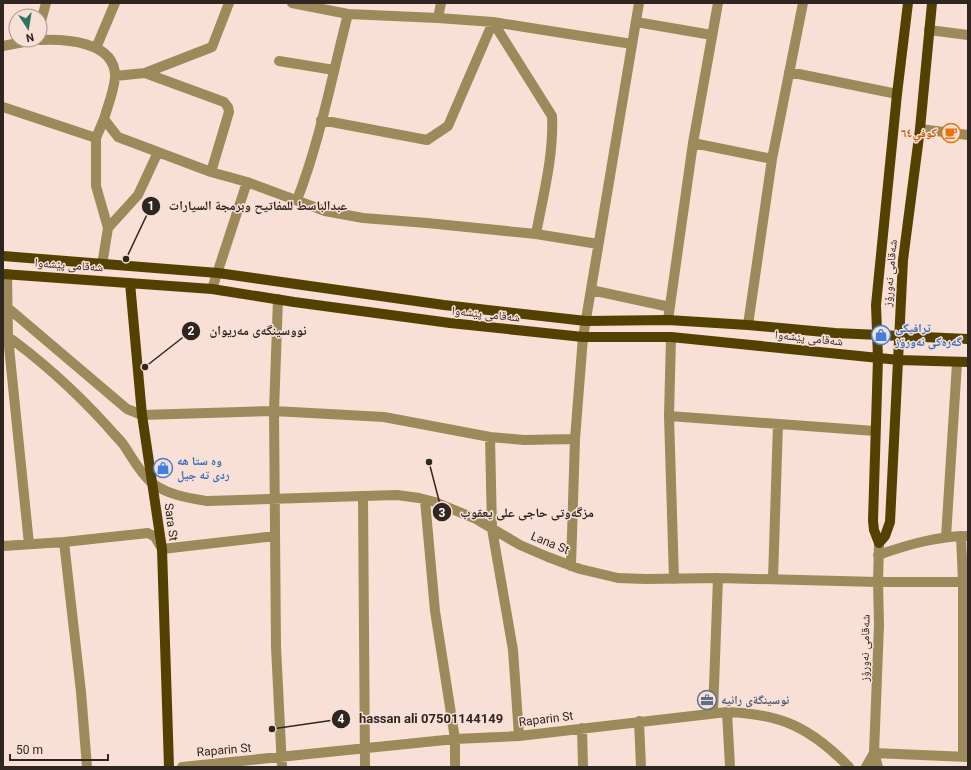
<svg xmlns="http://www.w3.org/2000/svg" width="971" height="770" viewBox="0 0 971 770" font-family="Roboto,'Noto Naskh Arabic',sans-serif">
<rect width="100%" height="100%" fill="#f9e0d6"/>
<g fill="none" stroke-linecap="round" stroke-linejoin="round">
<!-- minor -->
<path stroke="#9c8a5a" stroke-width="10" d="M292 3 348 14 438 18 493 22 632 44
M438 18 441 3
M493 22 552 116C554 155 543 196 536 234
M636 22 712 35
M40 25 46 3
M929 30 968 35
M40 40C64 39 116 41 115 77 114 91 108 105 104 119L118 137 211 172 247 182 325 211 363 218 427 223 536 234 598 244
M3 46 34 40
M96 48 115 3
M279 61 334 70
M789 72 897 94
M145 73 224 102 228 107 229 112 211 172
M115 76 145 73 212 47 229 3
M3 107 96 138
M104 119 96 138V186L108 228
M321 120 427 140 448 126 493 22
M920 129 968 135
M693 143 772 159
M297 200C320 141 332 76 348 14
M102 265 108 228 138 195 158 152
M7 274 8 337 29 544
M212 289 247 182
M591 290 670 307
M278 299 274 411 276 647 282 767
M8 308 127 409 142 415 274 411 384 417 490 437 524 440 575 439
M668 320 693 143 718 3
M748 325 772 159 803 3
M3 333C41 360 76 392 107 426 112 432 118 438 123 444 132 457 140 473 152 483 168 495 188 498 207 501L363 496 397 495 419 498 435 502 476 519 520 545 548 557 580 569 618 578 646 579 718 578 878 582H968
M671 337 669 416 674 579
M669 416 875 431
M490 437 492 529 513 650 519 736
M363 496 365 767
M425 500 435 611 455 739V767
M961 536 963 582V757
M946 537 957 363
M64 542 81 692 87 767
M3 546 64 542 148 533 155 537 162 549 275 536
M878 555C907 545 937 536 968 536
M571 566 575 439 583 337 639 3
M773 579 778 424
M727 712 730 767
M713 713 718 578
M639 721 641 767
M582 728 583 767
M874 753 968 757
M182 767 455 739 519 736 727 712C782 714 811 728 849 767
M866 767 874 753
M878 767 874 753 879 625 878 582 879 543"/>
<!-- major -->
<path stroke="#544100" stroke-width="10" d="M908 3 897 94 876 305 878 358 873 521 874 530 879 543 885 536 890 522 903 260 920 129 932 3
M3 256 218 273 444 305 586 321 668 320 748 325 835 333 968 339
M3 274 212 289 294 302 450 323 583 337H671L899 360 968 362
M130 283 142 415 162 549 169 767"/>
</g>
<!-- icons -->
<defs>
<g id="cafe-ring" transform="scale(1)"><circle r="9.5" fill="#f9e0d6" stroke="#e8710a" stroke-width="1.5"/><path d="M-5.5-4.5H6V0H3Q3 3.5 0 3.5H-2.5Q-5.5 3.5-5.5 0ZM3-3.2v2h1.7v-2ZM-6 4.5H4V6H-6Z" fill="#e8710a"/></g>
<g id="shop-ring" transform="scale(1)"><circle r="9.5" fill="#f9e0d6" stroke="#3f7fe0" stroke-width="1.5"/><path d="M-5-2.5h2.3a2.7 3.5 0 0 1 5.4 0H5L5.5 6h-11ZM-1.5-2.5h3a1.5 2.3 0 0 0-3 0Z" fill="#3f7fe0"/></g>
<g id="office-ring" transform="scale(1)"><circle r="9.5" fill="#f9e0d6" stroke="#5c6f8a" stroke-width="1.5"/><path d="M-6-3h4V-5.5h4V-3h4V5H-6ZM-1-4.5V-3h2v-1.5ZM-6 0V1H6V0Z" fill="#5c6f8a"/></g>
</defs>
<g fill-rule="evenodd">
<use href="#cafe-ring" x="951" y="133"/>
<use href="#shop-ring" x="881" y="335"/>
<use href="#shop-ring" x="163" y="468"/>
<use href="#office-ring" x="707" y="700"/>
</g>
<g text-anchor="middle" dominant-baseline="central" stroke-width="3" stroke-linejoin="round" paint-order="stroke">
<!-- food labels -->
<g font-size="12" font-weight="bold" fill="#c56008" stroke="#f9e0d6" text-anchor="end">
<text x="937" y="133">كوفي٦٤</text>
</g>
<!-- street labels -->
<g font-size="12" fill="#2f2622" stroke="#f9e0d6">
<text transform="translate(69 265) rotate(4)">شەقامی پێشەوا</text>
<text transform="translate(890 273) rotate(-85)">شەقامی نەورۆز</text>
<text transform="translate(486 314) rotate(6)">شەقامی پێشەوا</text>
<text transform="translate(809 338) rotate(6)">شەقامی پێشەوا</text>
<text transform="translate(171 522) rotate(82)">Sara St</text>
<text transform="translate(550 543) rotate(22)">Lana St</text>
<text transform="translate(865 648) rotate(-89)">شەقامی نەورۆز</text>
<text transform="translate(546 719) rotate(-7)">Raparin St</text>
<text transform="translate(224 750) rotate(-5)">Raparin St</text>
</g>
<!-- shop labels -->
<g font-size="12" font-weight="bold" fill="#366cbe" stroke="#f9e0d6" text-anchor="start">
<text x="895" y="328">ترافیکی<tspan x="895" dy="14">گەرەکی نەورۆز</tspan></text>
<text x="177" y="461">وه ستا هه<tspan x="177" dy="14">ردى ته جيل</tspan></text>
</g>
<!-- service labels -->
<g font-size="12" font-weight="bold" fill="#4e5e75" stroke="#f9e0d6" text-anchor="start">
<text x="721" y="700">نوسينگةى رانيه</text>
</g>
</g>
<!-- callouts -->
<path fill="none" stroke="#2f2622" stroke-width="1.5" d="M126 259L151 206M145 367L191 331M429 462L442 512M272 729L341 719"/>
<g fill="#2f2622" stroke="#f9e0d6" stroke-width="1.5">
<circle cx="126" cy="259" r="4"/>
<circle cx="145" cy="367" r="4"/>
<circle cx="429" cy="462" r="4"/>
<circle cx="272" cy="729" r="4"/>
<circle cx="151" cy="206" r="10"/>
<circle cx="191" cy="331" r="10"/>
<circle cx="442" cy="512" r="10"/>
<circle cx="341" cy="719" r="10"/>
</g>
<g font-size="12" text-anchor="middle" font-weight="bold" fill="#fff">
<text x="151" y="210">1</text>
<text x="191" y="335">2</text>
<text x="442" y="517">3</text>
<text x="341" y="723">4</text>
</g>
<g font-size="13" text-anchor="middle" font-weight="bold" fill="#2f2622" stroke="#f9e0d6" stroke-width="3" stroke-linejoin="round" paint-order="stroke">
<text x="258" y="210">عبدالباسط للمفاتيح وبرمجة السيارات</text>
<text x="258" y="335">نووسینگەی مەریوان</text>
<text x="527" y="517">مزگەوتی حاجی علی یعقوب</text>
<text x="431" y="723">hassan ali 07501144149</text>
</g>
<!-- border -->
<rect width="971" height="770" fill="none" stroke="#2f2622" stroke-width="8"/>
<!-- north arrow -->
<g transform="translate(28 28) rotate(168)"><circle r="19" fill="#f9e0d6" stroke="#a8968e"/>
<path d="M0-3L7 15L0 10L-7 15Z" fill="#2e7264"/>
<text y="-6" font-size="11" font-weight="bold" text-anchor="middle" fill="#2f2622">N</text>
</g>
<!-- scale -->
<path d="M10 754v6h98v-6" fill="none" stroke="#2f2622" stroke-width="2"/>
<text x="16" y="754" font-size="12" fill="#2f2622" stroke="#f9e0d6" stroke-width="3" paint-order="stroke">50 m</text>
</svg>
